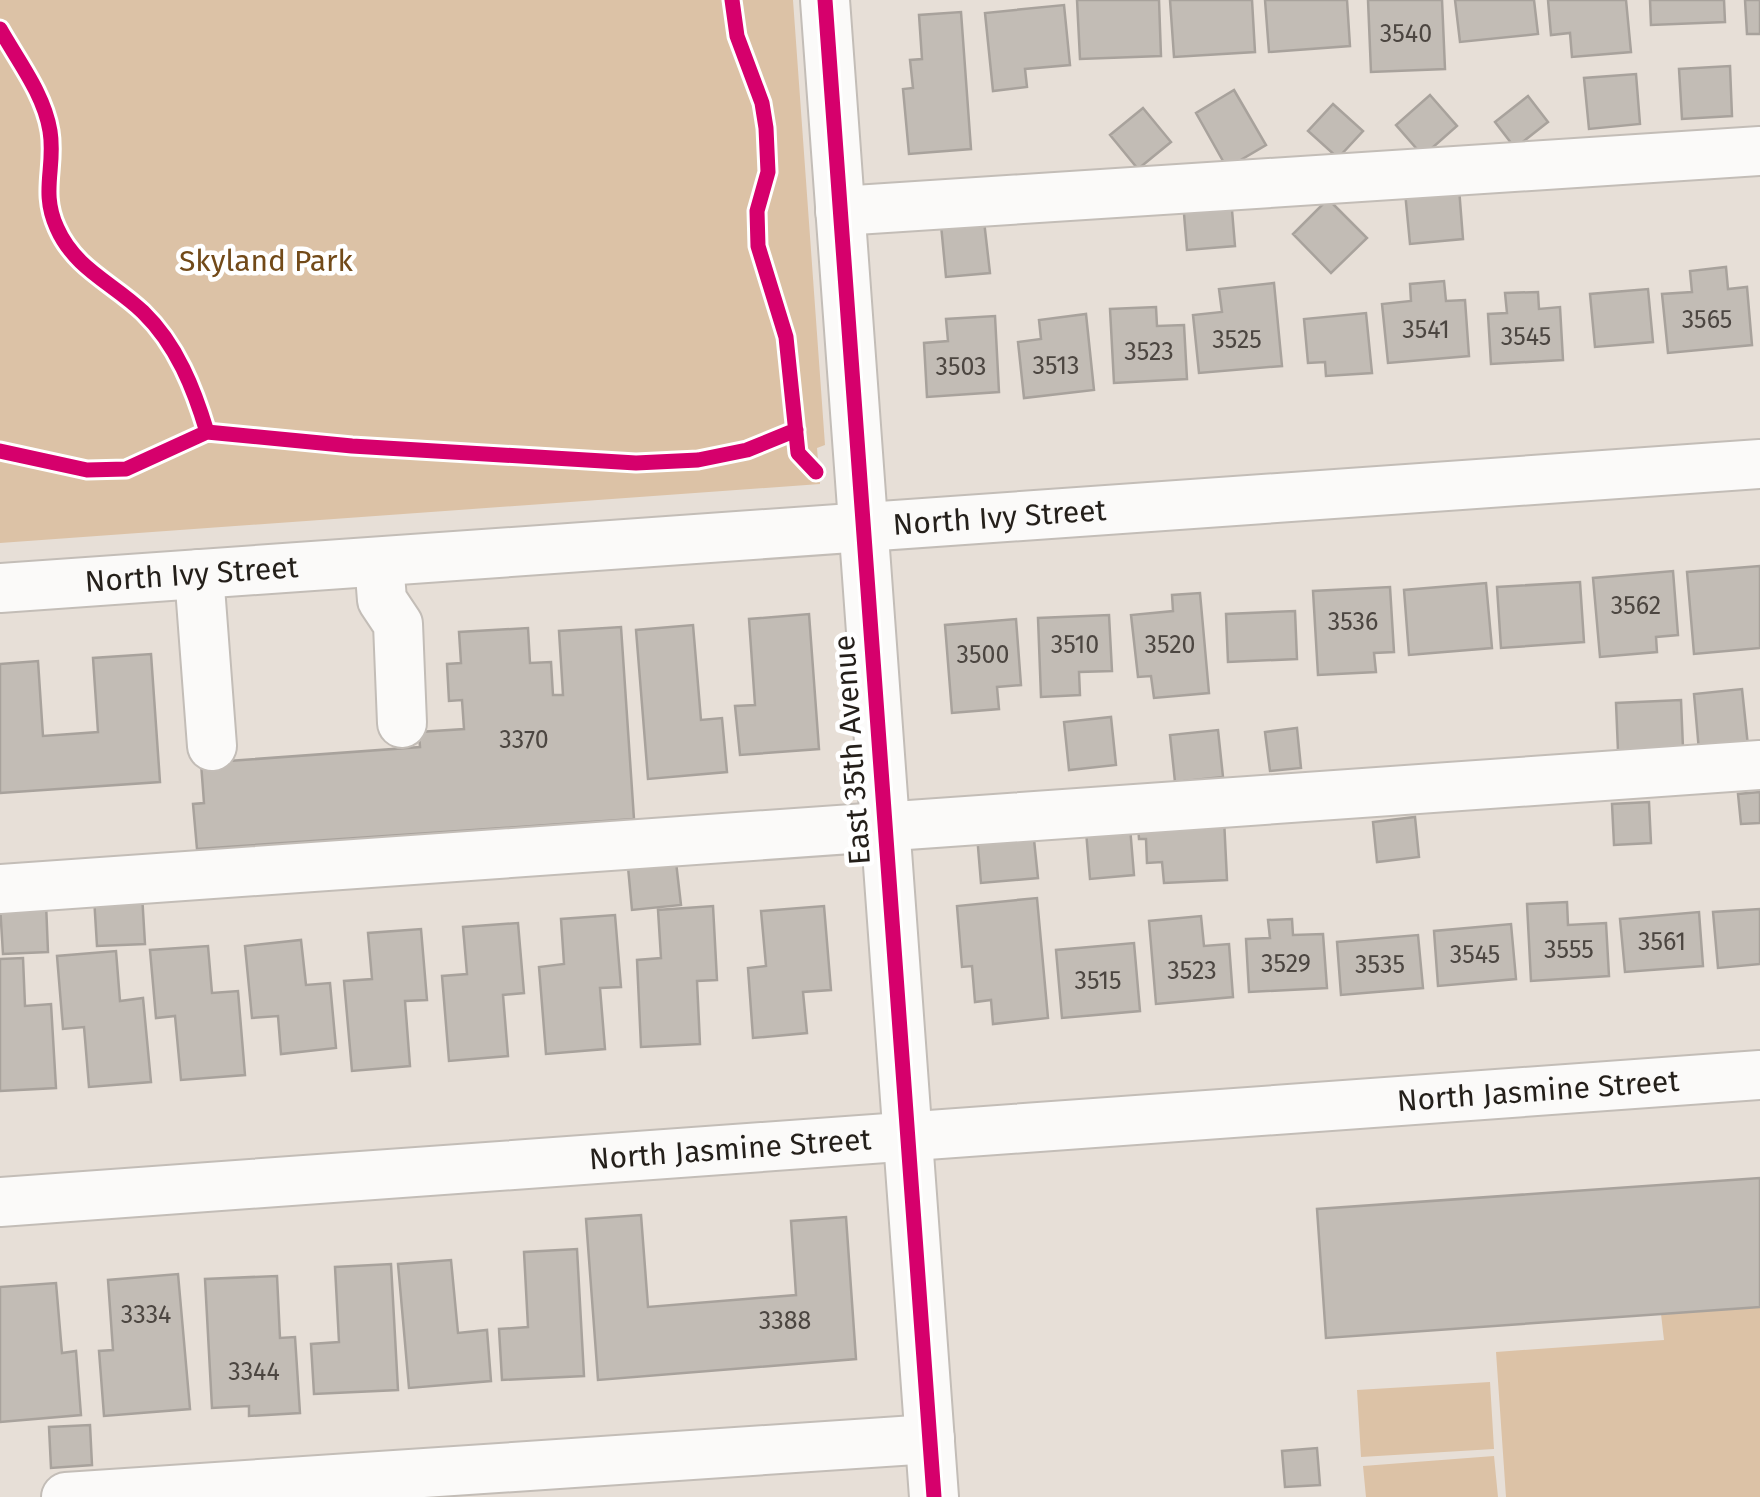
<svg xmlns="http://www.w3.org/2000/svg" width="1760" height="1497" viewBox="0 0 1760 1497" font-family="'Fira Sans',sans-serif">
<rect width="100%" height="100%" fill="#e7dfd7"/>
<!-- green -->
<path fill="#dcc2a6" d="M0 0H793L825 445 817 448 820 484 0 543Z
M1760 1307V1497H1506L1496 1352 1664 1340 1661 1314Z
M1490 1382 1494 1449 1361 1457 1357 1390Z
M1494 1456 1498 1497H1366L1363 1466Z"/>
<!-- building -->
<path fill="#c2bcb5" stroke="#a8a29c" stroke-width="2.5" d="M1077 0H1159L1161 56 1080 59Z
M1170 0H1252L1255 52 1174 57Z
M1265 0H1347L1350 46 1269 52Z
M1368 0H1442L1445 69 1371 72Z
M1455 0H1534L1538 34 1460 42Z
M1548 0H1626L1631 52 1572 57 1570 33 1551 35Z
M1650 0H1724L1725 22 1651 25Z
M1745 0H1760V34H1747Z
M1064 5 1070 65 1025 69 1027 87 993 91 985 13Z
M961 12 971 149 909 154 903 89 913 88 910 60 922 59 919 15Z
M1730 66 1732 116 1682 119 1679 69Z
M1636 74 1640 124 1589 129 1584 78Z
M1234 90 1266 145 1227 168 1196 113Z
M1430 95 1457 126 1423 156 1396 125Z
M1528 96 1548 122 1515 148 1495 122Z
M1333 104 1363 131 1338 158 1308 131Z
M1143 108 1171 142 1138 169 1110 135Z
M1459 188 1463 239 1410 244 1405 192Z
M1231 198 1235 246 1187 250 1183 202Z
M1328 199 1367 238 1331 273 1293 234Z
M984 221 990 273 946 277 941 225Z
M1726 267 1728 289 1747 287 1752 345 1668 353 1662 294 1692 292 1690 271Z
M1444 281 1446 301 1465 300 1469 356 1388 363 1382 304 1411 301 1410 284Z
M1274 283 1282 366 1199 373 1193 315 1222 312 1219 289Z
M1648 289 1653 342 1595 347 1590 294Z
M1538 292 1539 309 1560 307 1563 360 1491 364 1488 314 1507 313 1505 293Z
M1156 307 1157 326 1184 325 1187 379 1114 383 1110 309Z
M1366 313 1372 373 1326 376 1325 362 1308 363 1304 319Z
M1086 314 1094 390 1024 398 1018 342 1041 339 1039 320Z
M995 316 999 392 927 397 924 343 948 341 946 319Z
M1760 566V648L1694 654 1687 572Z
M1673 571 1678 635 1656 637 1657 652 1600 657 1593 578Z
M1580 582 1584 642 1501 648 1497 587Z
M1486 583 1492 648 1409 655 1404 590Z
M1390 587 1394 652 1374 653 1376 672 1318 675 1313 591Z
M1200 593 1209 693 1154 698 1151 676 1138 677 1131 615 1173 611 1172 595Z
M1295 611 1297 659 1228 662 1226 614Z
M809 614 819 749 740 755 735 706 755 705 749 619Z
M1109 615 1112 671 1079 672 1080 695 1041 697 1038 618Z
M1016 619 1021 685 997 687 999 709 952 713 945 625Z
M693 625 701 720 722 718 727 772 648 779 636 630Z
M621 627 634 819 197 849 193 804 204 803 201 763 420 747 419 732 464 729 462 700 449 701 447 664 461 663 459 632 528 628 530 663 551 662 553 695H563L559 631Z
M151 654 160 782 0 793V664L38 661 43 736 98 732 93 658Z
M1742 689 1748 746 1699 751 1694 694Z
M1681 700 1683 748 1618 751 1616 703Z
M1111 717 1116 765 1069 770 1064 722Z
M1297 728 1301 768 1270 771 1265 732Z
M1218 730 1223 777 1175 782 1170 735Z
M1760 792V823L1741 824 1738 794Z
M1649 802 1651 843 1614 845 1612 804Z
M1415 817 1419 857 1377 862 1373 822Z
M1224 819 1227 880 1164 883 1162 862 1147 863 1146 839H1139L1138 824Z
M1130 827 1134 875 1090 879 1086 831Z
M1033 830 1038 878 981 883 977 835Z
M676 862 681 905 632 910 628 867Z
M142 894 145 944 97 946 94 897Z
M1037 898 1048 1018 993 1024 991 1000 975 1002 972 966 962 967 957 906Z
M1567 902 1568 925 1606 923 1609 976 1531 981 1527 904Z
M46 903 48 952 3 954 0 905Z
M713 906 717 980 697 981 700 1044 641 1047 637 960 661 958 658 910Z
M824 906 831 990 803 992 807 1033 753 1038 748 968 766 966 761 911Z
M1760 909V964L1718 968 1713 912Z
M1699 912 1703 966 1625 972 1620 919Z
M615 915 621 987 600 988 605 1049 546 1054 539 967 564 964 561 919Z
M1201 916 1204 946 1229 944 1233 997 1156 1004 1149 921Z
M1292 919 1293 935 1323 934 1327 988 1249 992 1246 939 1270 938 1268 920Z
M518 923 524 993 503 995 508 1056 449 1061 442 976 467 974 463 927Z
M1511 924 1516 979 1438 986 1434 931Z
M421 929 427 1000 405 1001 410 1066 352 1071 344 981 372 979 368 933Z
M1418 935 1423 988 1341 995 1337 942Z
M301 940 306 985 330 983 336 1048 281 1054 278 1016 252 1018 245 946Z
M1134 943 1140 1011 1062 1018 1056 950Z
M208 946 212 993 238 991 245 1075 181 1080 175 1016 156 1018 150 950Z
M116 951 120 1001 143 998 151 1082 89 1087 84 1027 63 1029 57 956Z
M23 958 25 1006 51 1004 56 1088 0 1091V959Z
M1760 1178V1307L1326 1338 1317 1209Z
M641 1215 648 1307 796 1295 791 1221 846 1217 856 1359 598 1380 586 1219Z
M577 1249 584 1376 502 1380 499 1329 528 1327 524 1252Z
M451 1260 458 1333 487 1330 491 1381 409 1388 398 1264Z
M391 1264 398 1390 314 1394 311 1344 339 1342 335 1267Z
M178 1274 190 1409 104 1416 99 1351 113 1350 108 1280Z
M277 1276 280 1338 295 1337 300 1413 249 1416V1406L212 1408 205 1279Z
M56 1283 62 1353 76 1351 81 1415 0 1422V1287Z
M90 1425 92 1465 51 1468 49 1427Z
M1317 1448 1320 1485 1285 1487 1282 1451Z"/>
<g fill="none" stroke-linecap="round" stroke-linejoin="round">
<!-- minor casing -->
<g stroke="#c3bdb7" stroke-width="52">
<g id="minor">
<path d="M825 0 934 1497"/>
<path d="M840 211 1760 151"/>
<path d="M379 562 382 600 398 624 402 723"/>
<path d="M199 574 212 746"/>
<path id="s1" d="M0 588 1760 464"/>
<path d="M0 889 1760 765"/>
<path id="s2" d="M0 1202 1760 1075"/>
<path d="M66 1497 930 1439"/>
</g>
</g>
<!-- minor -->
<use href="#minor" stroke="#fbfaf9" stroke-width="48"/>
<!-- cycleway casing -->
<g stroke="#fff" stroke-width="21">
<path id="cycleway" d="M732 0 737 36 762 103 766 128 768 172 757 211 758 246 786 337 798 453 816 472
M825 0 934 1497
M0 29C18 61 44 94 50 131 56 167 40 191 57 228 75 269 113 283 143 312 177 345 194 389 207 432L126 469 87 470 0 451
M207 432 352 446 636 463 698 460 747 450 796 430"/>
</g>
<!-- cycleway -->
<use href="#cycleway" stroke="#d6006c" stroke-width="15"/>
</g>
<g text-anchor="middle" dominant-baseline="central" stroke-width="9" stroke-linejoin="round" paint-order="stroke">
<!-- number labels -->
<g font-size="25" fill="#4c4641">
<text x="1406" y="34">3540</text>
<text x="1707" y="320">3565</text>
<text x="1426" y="330">3541</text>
<text x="1526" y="337">3545</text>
<text x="1237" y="340">3525</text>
<text x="1149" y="352">3523</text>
<text x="1056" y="366">3513</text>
<text x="961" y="367">3503</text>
<text x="1636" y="606">3562</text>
<text x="1353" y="622">3536</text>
<text x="1075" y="645">3510</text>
<text x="1170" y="645">3520</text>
<text x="983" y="655">3500</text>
<text x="524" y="740">3370</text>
<text x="1662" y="942">3561</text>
<text x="1569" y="950">3555</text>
<text x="1475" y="955">3545</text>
<text x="1286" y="964">3529</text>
<text x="1380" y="965">3535</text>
<text x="1192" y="971">3523</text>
<text x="1098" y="981">3515</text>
<text x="146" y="1315">3334</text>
<text x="785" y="1321">3388</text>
<text x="254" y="1372">3344</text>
</g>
<!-- park labels -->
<g font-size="30" fill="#724a19" stroke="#fff">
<text x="266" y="261">Skyland Park</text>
</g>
<!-- street labels -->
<g font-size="30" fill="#241f1a" stroke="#fff">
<text stroke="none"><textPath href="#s1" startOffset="1002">North Ivy Street</textPath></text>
<text stroke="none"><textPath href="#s1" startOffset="192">North Ivy Street</textPath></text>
<text transform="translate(852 750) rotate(-94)">East 35th Avenue</text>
<text stroke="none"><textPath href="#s2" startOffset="1542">North Jasmine Street</textPath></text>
<text stroke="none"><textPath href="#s2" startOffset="732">North Jasmine Street</textPath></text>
</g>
</g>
</svg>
